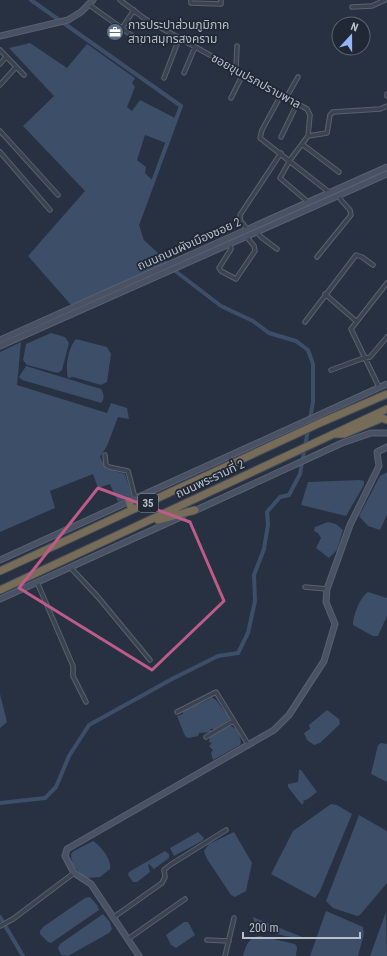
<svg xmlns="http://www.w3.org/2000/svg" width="387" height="956" viewBox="0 0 387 956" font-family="'Roboto Condensed','Noto Sans Thai',sans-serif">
<rect width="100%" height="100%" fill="#273141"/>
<!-- water -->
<path fill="#3d4e69" d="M30 43 67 68 87 44 135 78 132 83 135 87 127 107 132 111 140 100 175 118 166 143 145 135 137 160 146 167 145 173 152 180 136 225 142 243 164 264 72 306 28 256 85 191 23 126 54 96 9 48Z
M51 333 65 337 69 343 62 370 58 373 27 365 23 360 26 344Z
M76 339 107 347 111 354 107 382 101 385 73 377 68 378C65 367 68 348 76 339Z
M21 342 17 385 107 413 111 403 127 408 129 419 118 417 107 446 100 457 107 469 125 474 132 496 118 502 110 484 98 488 93 474 50 491 55 508 0 532V352Z
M26 366 101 389C104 394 105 398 101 403L98 402 22 380 19 377Z
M387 472V515L380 530 368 526 359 516 380 476Z
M360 480 364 481V485L346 516 301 505 308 482Z
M328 522 336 524 343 530 337 550 329 558 316 548 321 538 318 533 314 531 315 527Z
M368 592 387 598V616L378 636H373L353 625C353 616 360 597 368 592Z
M0 694 7 722 0 728Z
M211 697C220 700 221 711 229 715V720L216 729H210L212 732 199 733 198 736 188 738 185 736 177 716 183 714V711L210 699Z
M327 710 339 719 340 724 320 743 314 745 307 740 304 733 310 729 309 725Z
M230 725C236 728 243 738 240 745L213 760 211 753 213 750 209 746 212 743 209 742 210 736Z
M381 743 387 744V782L371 774 378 745Z
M299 770H301L317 792 308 799 303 801 304 802 302 805 288 787V784L298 782Z
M331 804 337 805 352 814 320 891 315 898 271 874 293 831Z
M359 815 387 831V883L360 915 357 916 333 908 326 901Z
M198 832 204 838 202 841 174 856 170 848Z
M234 832 252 863 246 891 235 897 231 895 207 859 204 851 209 844Z
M93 841C101 846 112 860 110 869L100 877 87 878C78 873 71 865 71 854L74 851Z
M165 851 169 854V858L154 869 149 864 148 865 150 872 137 882H133L128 875 129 872Z
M90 897 97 905 99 910 51 943 48 942 40 934V931L43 927 85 898Z
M326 911 363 927 364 934 358 956H310Z
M386 912 387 956H370Z
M103 914 110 922 112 929 109 933 68 956 61 955 58 948 60 944Z
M253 917 302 937V939C289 936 255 933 253 917Z
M184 922H188L195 935 176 948 171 945 166 935Z
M260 936 295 944 297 947 296 956H243C246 946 248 937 260 936Z"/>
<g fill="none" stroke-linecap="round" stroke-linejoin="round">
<!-- canal -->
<path stroke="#3d4e69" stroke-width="4" d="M0 803 45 798 56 787 69 756 89 725 172 679 218 656 238 653 248 633 255 601 254 575 264 549 268 525 267 512 280 497 289 495 300 474 313 402V364L308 350 296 341 269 333 253 321 221 306 170 267 142 241 137 225 181 106 31 0
M0 917 23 956"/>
<!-- street casing -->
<g stroke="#59616e" stroke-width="5.5">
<path id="street" d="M120 0 145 19 307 109 310 115 308 136
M191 0V3L221 4V0
M88 4 141 42
M352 7 372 6 385 0
M122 28 134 10
M0 50 24 75
M0 64 6 57
M236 69 237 46
M184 73 195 47
M164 78 179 39
M0 85 16 67
M387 94V96
M281 95 262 130 260 138 330 193
M231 98 243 74
M286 98 298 77
M0 131 58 195
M281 137 297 104
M302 144 339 172
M0 152 50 210
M308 202 280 178 290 160 308 136 327 133 330 115 333 112 380 109 387 106
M247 229 240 220V215L281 153
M257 232 261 237 277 249
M230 244 231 249 219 268 221 271 236 279 255 251 254 246 246 236
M317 257 351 215 350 210 341 200 339 195
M325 294 356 321
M305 322 356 255 362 257 373 265
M331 370 361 359 370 357 387 337
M379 387 351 329 387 283
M105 455 106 465 109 467 128 471 135 498
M70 567 98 597 150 660
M37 582 73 666V676L86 702
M305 587 327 589
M177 712 216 692 248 744
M206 737 233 721
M114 917 162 883 165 877 164 870 170 865 226 830
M0 926 13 919 74 873
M128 939 185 899
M207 940 229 941
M225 956 234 918"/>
</g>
<!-- secondary casing -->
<g stroke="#59616e" stroke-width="7">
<path id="secondary" d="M0 36 68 20 81 12 93 0
M0 340 387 167
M0 346 387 174
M192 512 342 443 371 433H387
M0 560 387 384
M0 599 183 516
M139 956 91 884 74 873 65 856 67 849 274 730 289 715 324 661 335 624 326 602 327 589 350 525 379 466 377 452 387 447"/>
</g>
<!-- highway casing -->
<g stroke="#464e5b" stroke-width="9">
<path id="highway" d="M334 434H344L382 418 387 420
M129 501 132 510
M158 520 195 510
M0 571 322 422 387 394
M0 590 387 409"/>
</g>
<!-- street -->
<use href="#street" stroke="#3b4351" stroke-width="3.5"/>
<!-- secondary -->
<use href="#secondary" stroke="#495264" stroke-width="5"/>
<!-- highway -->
<use href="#highway" stroke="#776c58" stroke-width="7"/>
</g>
<!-- marked area -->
<path fill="none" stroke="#be5b88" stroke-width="3" stroke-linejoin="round" d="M98 488 190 522 224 601 152 670 19 588Z"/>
<!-- icons -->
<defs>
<g id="office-disc" transform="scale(0.9)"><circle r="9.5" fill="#5c6f8a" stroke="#202836"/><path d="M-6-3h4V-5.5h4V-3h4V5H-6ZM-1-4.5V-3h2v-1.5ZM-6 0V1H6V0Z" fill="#fff"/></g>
</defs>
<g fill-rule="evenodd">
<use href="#office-disc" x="115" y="32"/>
</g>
<g text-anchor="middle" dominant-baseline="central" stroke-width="3.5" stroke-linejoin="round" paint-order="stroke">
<!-- shield labels -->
<rect fill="#202836" stroke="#8a929e" stroke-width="1" x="138" y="494" width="20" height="18" rx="3"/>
<g font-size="11" font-weight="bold" fill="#b8bfcb">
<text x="148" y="503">35</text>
</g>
<!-- poi labels -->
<g font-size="12" fill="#b8bfcb" stroke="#202836" text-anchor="start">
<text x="128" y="25">การประปาส่วนภูมิภาค<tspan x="128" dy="14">สาขาสมุทรสงคราม</tspan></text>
</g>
<!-- street labels -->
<g font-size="12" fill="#b8bfcb" stroke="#202836">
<text transform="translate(256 81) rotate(29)">ซอยขุนปรกปราบพาล</text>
<text transform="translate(189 244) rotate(-24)">ถนนถนนผังเมืองซอย 2</text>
<text transform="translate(210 479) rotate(-25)">ถนนพระรามที่ 2</text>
</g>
</g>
<!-- north arrow -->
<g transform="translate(351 36) rotate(21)"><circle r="19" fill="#202836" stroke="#5d6472"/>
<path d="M0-3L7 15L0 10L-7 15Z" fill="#92b6f6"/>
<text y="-6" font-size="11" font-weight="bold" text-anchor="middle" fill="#b8bfcb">N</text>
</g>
<!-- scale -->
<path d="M243 932v6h117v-6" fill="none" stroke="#b8bfcb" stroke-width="2"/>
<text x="249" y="932" font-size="12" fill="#b8bfcb" stroke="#202836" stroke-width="3" paint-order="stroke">200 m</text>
</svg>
